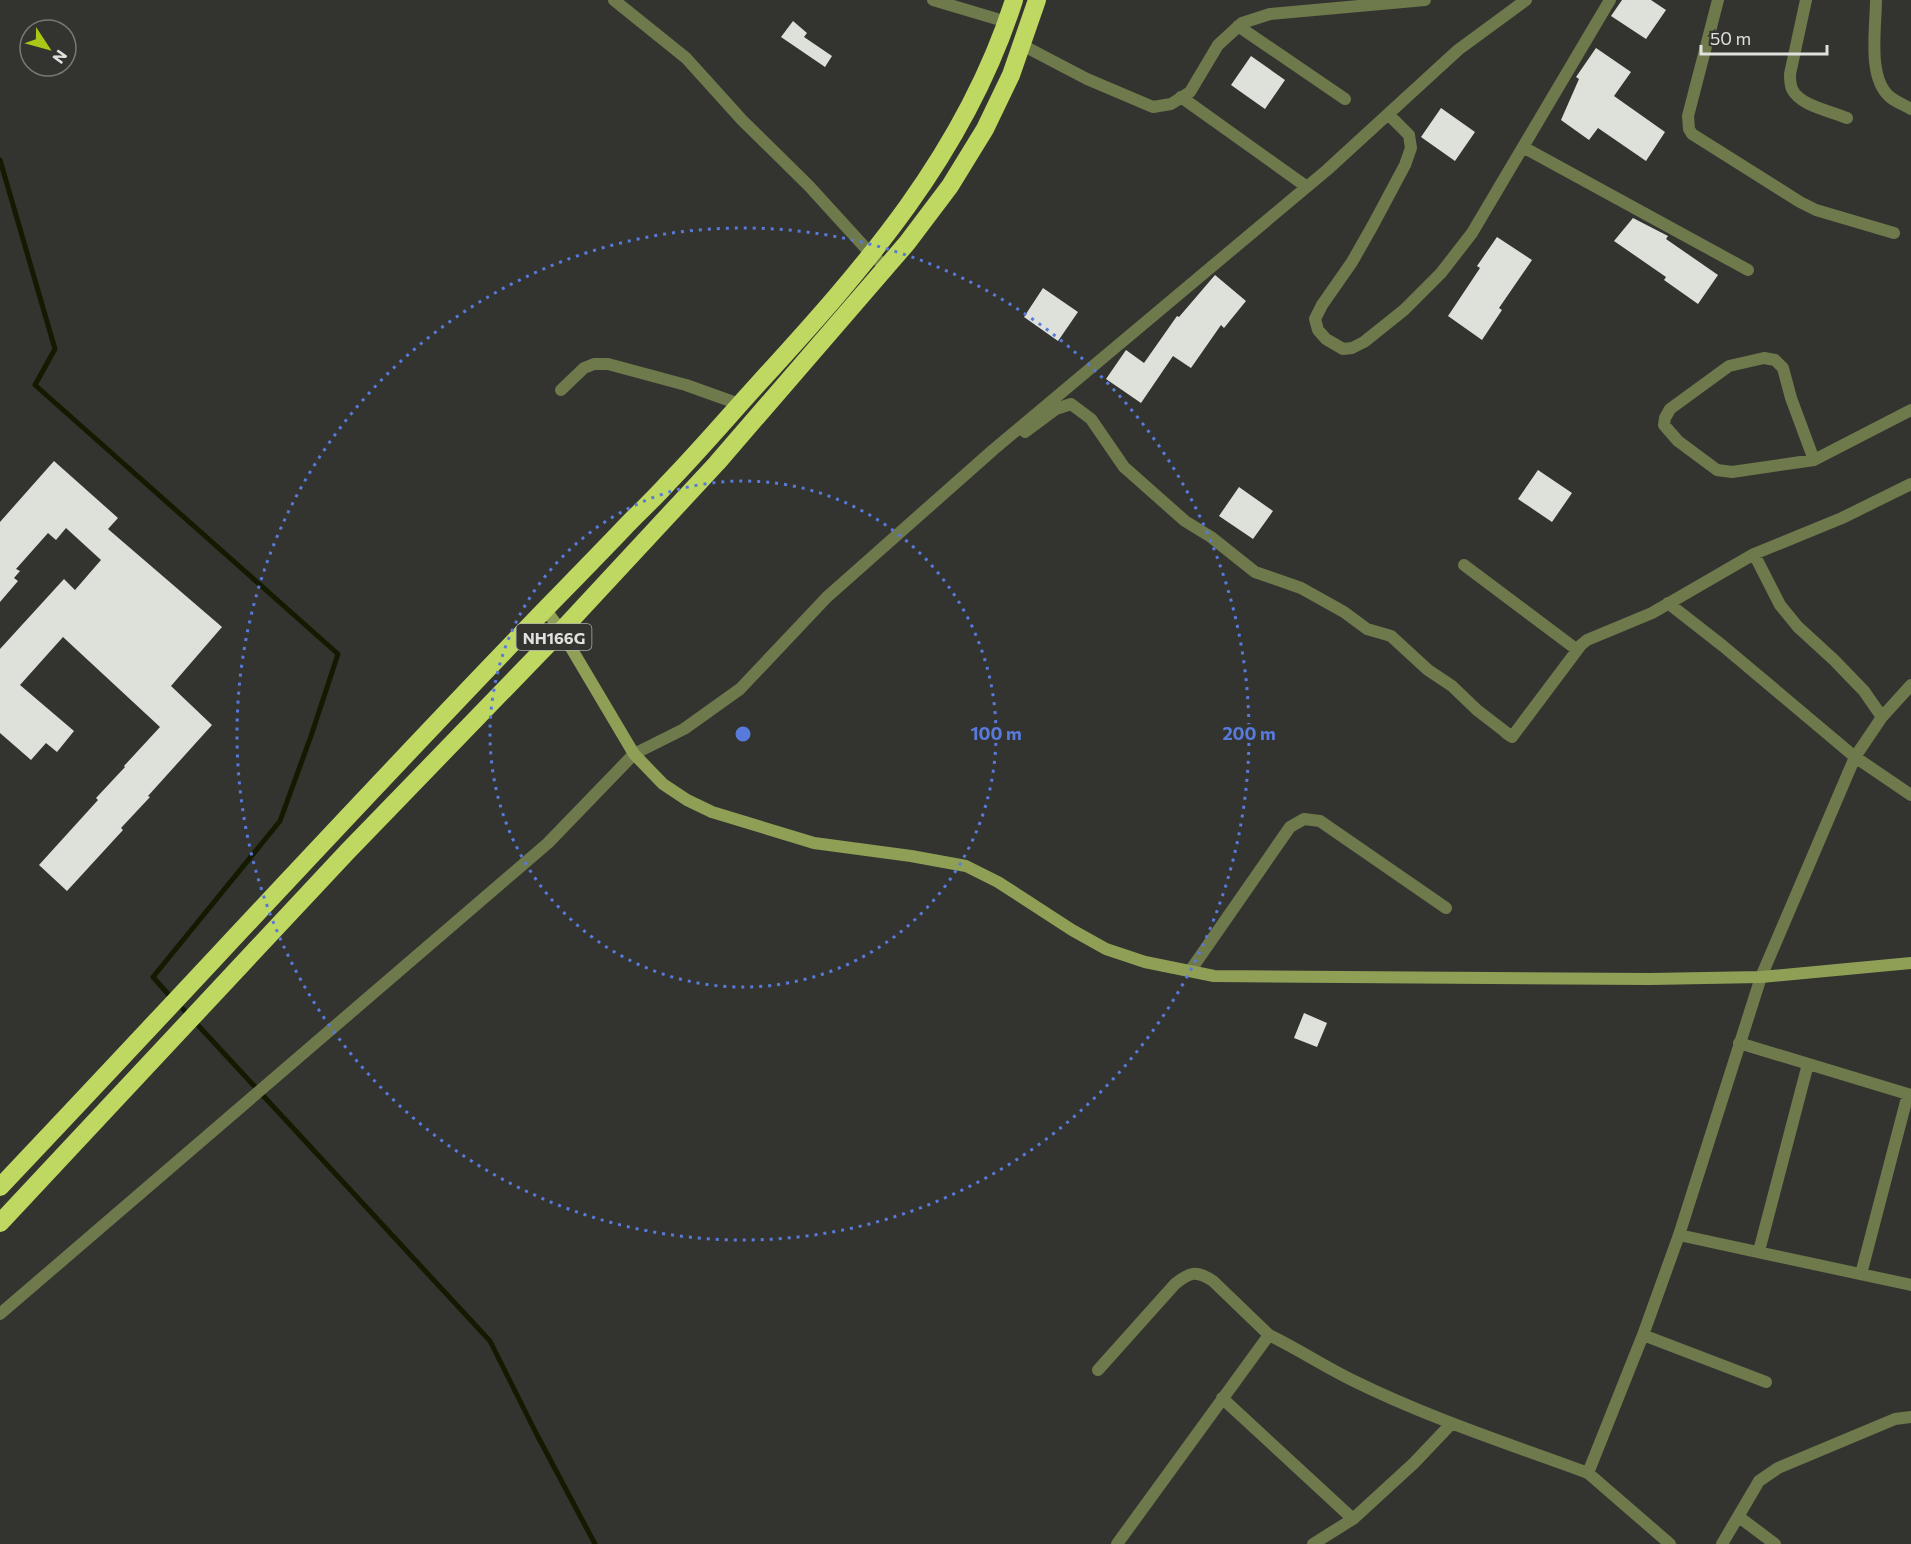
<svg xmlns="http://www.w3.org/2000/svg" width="1911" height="1544" viewBox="0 0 1911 1544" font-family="Commissioner,sans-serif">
<rect width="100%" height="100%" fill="#333430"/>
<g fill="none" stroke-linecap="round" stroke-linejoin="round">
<!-- stream -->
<path stroke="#141a00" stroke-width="5" d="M0 160 55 349 35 385 338 654 311 736 280 821 153 977 168 994
M183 1009 490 1341 536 1433 595 1544"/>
</g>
<!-- building -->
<path fill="#dee0da" d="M1622 0H1651L1666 10 1646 39 1611 16Z
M793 21 807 33 804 37 832 56 825 67 781 37Z
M1596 48 1631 72 1614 96 1665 132 1646 161 1598 128 1589 140 1561 120 1579 79 1576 77Z
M1251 56 1285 80 1265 109 1231 85Z
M1441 108 1475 132 1455 161 1421 137Z
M1633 218 1668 236 1666 239 1718 275 1698 304 1664 280 1666 277 1614 241Z
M1497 237 1532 260 1499 308 1502 310 1482 340 1448 316 1480 268 1477 266Z
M1215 275 1246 301 1224 328 1221 325 1191 368 1173 356 1141 403 1106 379 1126 350 1144 363 1177 316 1179 317Z
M1043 288 1078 312 1058 341 1024 317Z
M54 461 118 518 108 529 222 627 171 686 212 725 148 796 150 797 121 828 123 830 67 891 39 865 98 800 96 798 125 767 124 766 160 727 63 637 20 685 74 731 57 752 46 743 31 760 0 733V649L64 579 75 590 101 560 66 528 56 540 48 533 16 569 20 571 14 578 18 581 0 602V522Z
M1538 470 1572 493 1552 522 1518 499Z
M1239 487 1273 511 1253 539 1219 516Z
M1304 1013 1327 1023 1317 1047 1294 1038Z"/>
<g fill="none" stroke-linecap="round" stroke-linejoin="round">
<!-- street -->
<path stroke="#6e794c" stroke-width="12" d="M614 0 686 58 742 120 809 186 871 254 886 267
M933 0 1007 22
M1718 0 1688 116 1689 129 1692 134 1800 202 1816 210 1894 233
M1806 0 1790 74C1790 79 1790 84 1792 89 1800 106 1831 111 1847 118
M1876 0C1876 28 1867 78 1890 97 1896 102 1904 105 1911 109
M1238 26 1345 99
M1022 45 1087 79 1153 107 1171 104 1190 92 1218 45 1242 23 1270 14 1425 0
M1181 97 1307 187
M1388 114 1409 135 1411 148 1405 165 1373 225 1352 262 1322 305 1315 319 1318 330 1326 339 1343 349 1352 348 1364 342 1404 310 1441 273 1472 233 1610 0
M1523 147 1748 270
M561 390 584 368 594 364H608L686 385 739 404
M1025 432 1056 409 1071 404 1091 419 1124 467 1185 521 1211 537 1255 572 1301 588 1344 612 1367 629 1391 636 1428 670 1452 686 1477 710 1512 737 1506 733
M1814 460 1791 398 1783 368 1775 360 1764 358 1729 366 1670 409 1665 418 1664 425 1678 441 1717 470 1732 472 1814 460 1911 410
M1464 565 1576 649
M1668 603 1723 646 1855 757 1911 795
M1882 717 1864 691 1834 660 1798 627 1780 605 1754 554 1842 518 1911 484
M1512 737 1581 645 1587 640 1652 613 1754 554
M1190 971 1290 827 1304 819 1320 821 1446 908
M1739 1043 1911 1095
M1679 1235 1911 1285
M1759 1251 1808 1064
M1861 1274 1908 1094
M0 1314 548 843 634 754 684 729 740 689 827 597 993 450 1327 170 1458 50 1526 0
M1269 1335C1298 1349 1325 1367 1354 1381 1429 1418 1509 1444 1588 1473
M1643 1335 1766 1382
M1098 1370 1175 1284C1190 1272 1196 1270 1213 1281L1269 1335 1117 1544
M1222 1398 1353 1519
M1739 1517 1775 1544
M1313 1544 1353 1519 1414 1463 1452 1423
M1670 1544 1588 1473 1643 1335 1679 1235 1761 977 1855 757 1882 717 1911 685
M1722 1544 1759 1481 1778 1468 1895 1419 1911 1417"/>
<!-- secondary -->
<path stroke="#8fa056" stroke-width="12" d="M546 610 561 631 634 754 663 784 687 800 712 812 814 843 911 856 966 866 998 882 1072 930 1106 949 1145 962 1214 976 1650 979 1761 977 1911 963"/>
<!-- highway -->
<path stroke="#bed861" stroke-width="18" d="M0 1187C168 1010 334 829 503 653 543 611 584 570 624 528 638 513 654 499 668 483 699 451 728 417 758 384 865 267 965 154 1014 0
M0 1223 347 852 561 631 717 463 907 243 950 186 985 129 1011 75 1037 0"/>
</g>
<!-- distance rings -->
<g fill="none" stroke="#587ada" stroke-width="3" stroke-dasharray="3 6">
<circle cx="743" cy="734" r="253"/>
<circle cx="743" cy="734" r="506"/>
</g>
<g text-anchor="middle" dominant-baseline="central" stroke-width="6" stroke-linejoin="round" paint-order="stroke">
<!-- shield labels -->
<rect fill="#333430" stroke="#acadaa" stroke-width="1.5" x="516.5" y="624" width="75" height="26" rx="4.5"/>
<g font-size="16" font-weight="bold" fill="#e0e1de">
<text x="554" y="637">NH166G</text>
</g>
</g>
<circle cx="743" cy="734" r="9" fill="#587ada" stroke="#333430" stroke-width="3"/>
<g font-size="18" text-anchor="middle" font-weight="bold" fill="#587ada" stroke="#333430" stroke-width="6" stroke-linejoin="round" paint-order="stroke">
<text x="996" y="740">100 m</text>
<text x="1249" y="740">200 m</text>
</g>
<!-- north arrow -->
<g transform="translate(48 48) rotate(126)"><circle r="28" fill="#333430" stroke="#787976" stroke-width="1.5"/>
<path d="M0-4.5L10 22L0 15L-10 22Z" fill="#aac718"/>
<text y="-9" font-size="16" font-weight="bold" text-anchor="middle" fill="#e0e1de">N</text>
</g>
<!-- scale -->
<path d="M1701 45v9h126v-9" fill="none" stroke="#e0e1de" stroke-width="3"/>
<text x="1710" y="45" font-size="18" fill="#e0e1de" stroke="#333430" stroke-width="4.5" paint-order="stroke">50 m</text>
</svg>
